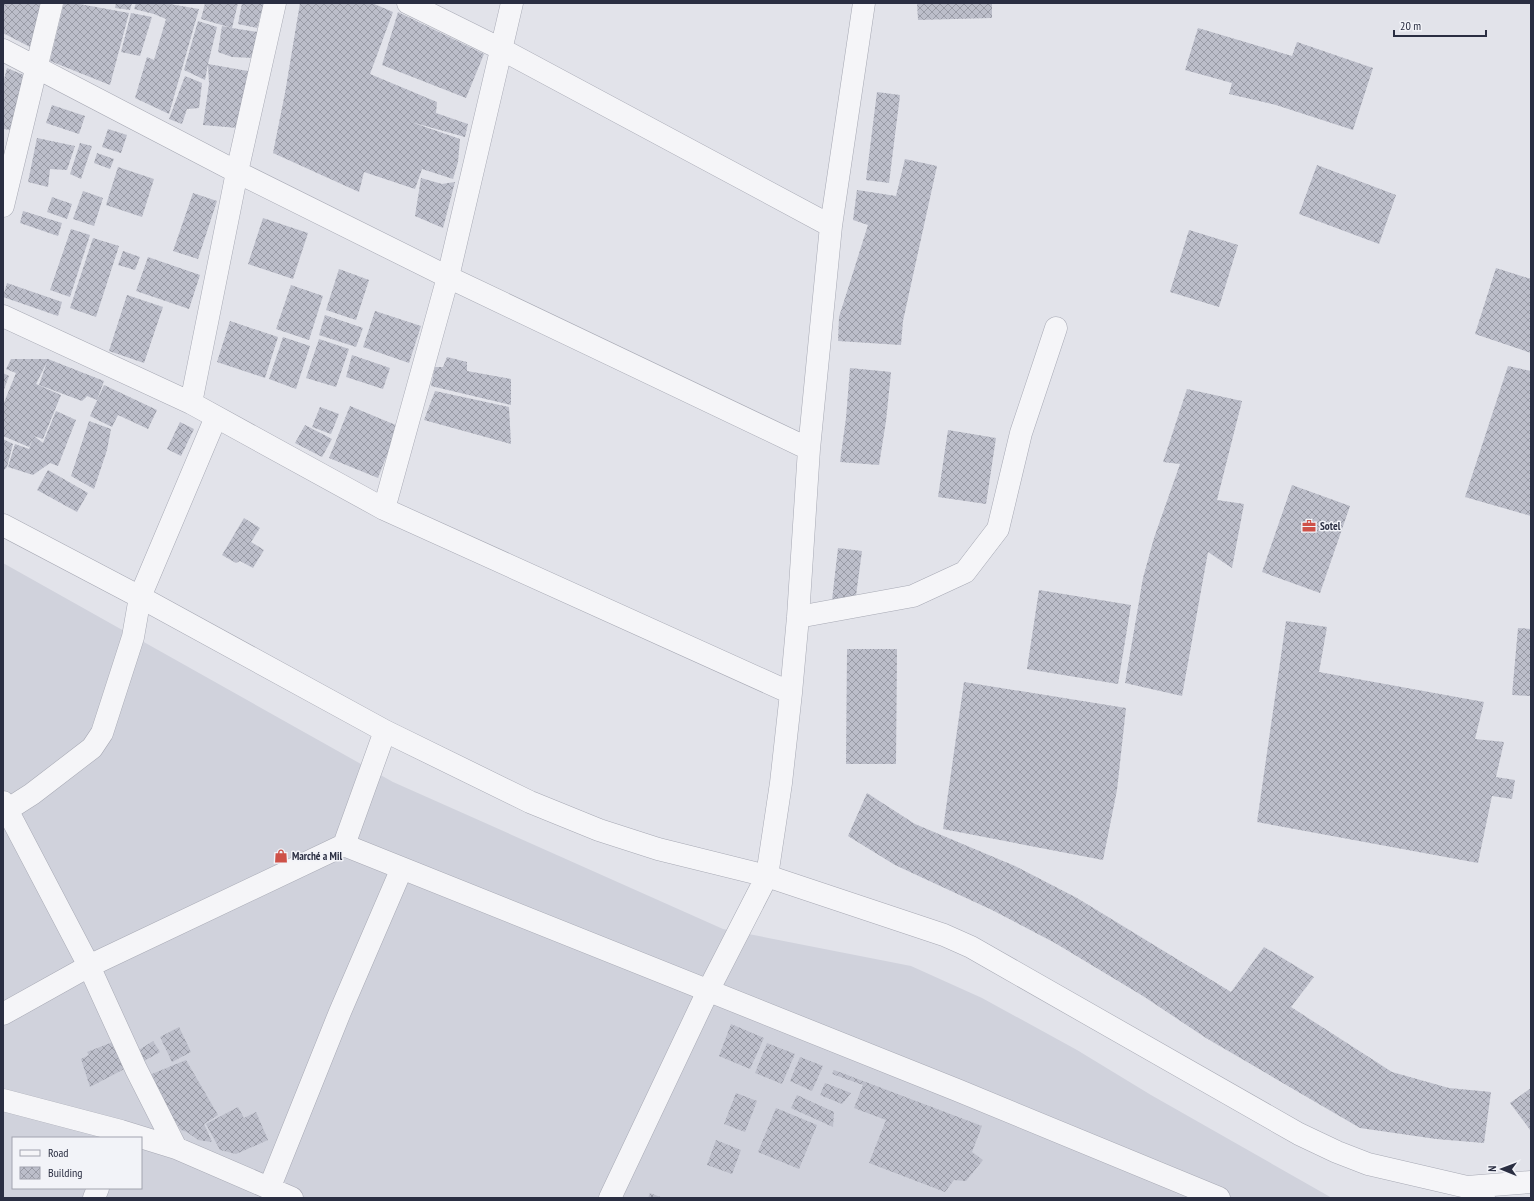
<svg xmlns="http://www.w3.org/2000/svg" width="1534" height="1201" viewBox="0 0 1534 1201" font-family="'PT Sans Narrow',sans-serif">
<defs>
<pattern id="building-cross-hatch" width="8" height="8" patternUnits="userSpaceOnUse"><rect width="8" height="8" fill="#bcbeca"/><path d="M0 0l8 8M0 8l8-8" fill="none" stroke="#999ba6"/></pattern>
</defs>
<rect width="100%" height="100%" fill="#e2e3ea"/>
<!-- built -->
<path fill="#d0d2dc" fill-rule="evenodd" d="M3 563 393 782 723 929 911 966 982 998 1077 1050 1151 1095 1332 1198H3ZM13 1138H141V1188H13Z"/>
<!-- building -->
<path fill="url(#building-cross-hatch)" d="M3 3H43L30 47 3 33Z
M64 3H74L129 13 110 85 50 61Z
M116 3H132L130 10 115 8Z
M136 3H164L199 9 169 114 135 98 147 57 154 60 166 19 154 14 134 9Z
M205 3H238L232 28 258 32 254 58 232 57 218 52 222 26 232 28 201 19Z
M242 3H264L257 28 238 24Z
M300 3H372L393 12 370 74 437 102 436 113 468 124 465 137 411 122 460 139 458 162 453 179 422 169 415 189 364 172 359 192 273 153 285 93Z
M917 3H992V18L918 20Z
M398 12 484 54 466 98 382 65Z
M131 13 152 17 140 56 121 52Z
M198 21 217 27 208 64 248 71 238 128 203 125 209 84 208 64 205 80 184 70Z
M1198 28 1292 56 1297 42 1373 68 1353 130 1276 105 1229 94 1232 83 1185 70Z
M7 68 26 76 11 130 3 129V83Z
M185 76 202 83 199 108 187 109 182 124 169 119Z
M877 92 900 95 889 183 866 180Z
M52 105 85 116 79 134 46 123Z
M108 129 127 135 121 153 102 147Z
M37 138 75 146 67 170 50 169 48 187 28 182Z
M80 143 92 146 81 179 70 174Z
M97 153 114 159 110 169 94 163Z
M905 159 937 166 903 321 901 345 838 341 839 317 868 225 853 220 857 190 896 196Z
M1317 165 1396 195 1379 244 1299 214Z
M118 167 154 179 142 217 106 205Z
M421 178 442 184 455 182 443 228 415 216Z
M83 191 103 198 94 226 73 219Z
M193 193 217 201 198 259 173 251Z
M52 197 72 204 67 219 47 212Z
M23 211 62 223 58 236 20 223Z
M263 218 308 233 293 279 248 264Z
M71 229 90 235 70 297 50 290Z
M1189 230 1238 245 1219 307 1170 292Z
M93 238 119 246 96 317 70 308Z
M123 251 140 257 135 270 118 265Z
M148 257 200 275 189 309 136 291Z
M1496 268 1531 279V353L1475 334Z
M339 269 369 280 356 320 326 310Z
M7 283 62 302 58 316 3 297Z
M291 285 323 296 309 340 276 329Z
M127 295 163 307 144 363 109 351Z
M375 311 421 326 409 363 363 347Z
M325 315 363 328 356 347 319 335Z
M230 321 278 337 265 378 217 362Z
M283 337 310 346 296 389 269 379Z
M319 339 349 349 336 387 306 378Z
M352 355 390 368 383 389 346 377Z
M447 357 467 362V371L511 379V405L431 386 435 367H443Z
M11 359H48L104 381 97 400 87 396 82 401 39 385 47 362 36 384 61 395 43 439 34 436 43 443 56 411 76 420 58 466 50 463 33 475 8 467 15 444 29 449 33 438 29 447 3 436V405L16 373 6 369Z
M1508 366 1531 371V516L1465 497Z
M850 368 891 372 886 421 879 465 840 462 846 418Z
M3 373 9 376 3 392Z
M104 385 157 410 148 429 118 415 112 427 90 416Z
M1187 389 1242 401 1217 500 1244 504 1232 568 1208 552 1182 696 1125 683 1143 578 1154 538 1180 464 1163 462Z
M435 391 509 407 511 444 424 420Z
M350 406 398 426 378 478 329 458Z
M320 407 339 414 331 434 312 427Z
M89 421 111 429 107 450 94 489 71 476Z
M180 422 194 429 181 456 167 449Z
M305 425 332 439 322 457 295 443Z
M948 430 996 438 986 504 938 497Z
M3 439 13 444 7 467 3 471Z
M48 470 88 493 77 512 37 490Z
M1292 485 1350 506 1320 593 1262 572Z
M244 518 260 528 251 542 264 550 253 568 240 561 236 563 222 555Z
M838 548 862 551 855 603 832 600Z
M1039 590 1131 605 1118 684 1027 669Z
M1286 621 1327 627 1319 672 1484 702 1475 739 1504 742 1496 777 1515 780 1512 799 1492 796 1478 863 1257 822Z
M1518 628 1531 629V696L1512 695Z
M847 649H897L896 764H846Z
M964 682 1126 708 1117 790 1103 860 943 829Z
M867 793 915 824 1015 866 1077 898 1231 992 1264 947 1314 977 1291 1007 1392 1072 1449 1088 1491 1092 1484 1143 1436 1139 1360 1128 1206 1038 1143 996 1055 943 992 910 895 865 848 836Z
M731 1024 764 1038 750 1069 719 1056Z
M179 1027 191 1052 172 1062 160 1037Z
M153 1041 160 1052 144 1061 139 1050Z
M113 1042 130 1066 90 1087 81 1059 89 1055 87 1052Z
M767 1043 795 1054 782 1084 755 1073Z
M800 1057 823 1066 812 1091 790 1081Z
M186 1060 218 1115 204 1124 212 1142 198 1140 187 1132 181 1130 147 1076Z
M834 1070 982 1126 972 1152 983 1160 966 1181 954 1180 945 1192 869 1163 886 1120 854 1108 863 1085 832 1074Z
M825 1083 851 1093 842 1104 820 1095Z
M1531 1088V1131L1510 1103Z
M736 1093 757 1101 745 1132 724 1124Z
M797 1095 834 1112 833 1127 791 1108Z
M238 1107 244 1118 256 1112 268 1140 236 1154 220 1150 206 1124Z
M776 1108 817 1125 799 1169 758 1152Z
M716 1140 741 1150 732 1174 707 1165Z
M650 1193 663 1198H648Z"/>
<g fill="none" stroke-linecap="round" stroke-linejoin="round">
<!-- minor casing -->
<g stroke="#a7a9b4" stroke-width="23">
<path id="minor" d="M408 3 501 49 831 226
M3 50 237 172 448 277 809 449
M3 206 52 3
M3 316 191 403 384 509 791 693
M191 403 237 172 275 3
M384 509 448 277 512 3
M3 525 140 597 385 731 530 802 599 830 658 849 767 876 944 935 971 947 992 959 1299 1134 1337 1152 1368 1164 1467 1187 1484 1198
M798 617 913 596 965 572 998 529 1021 433 1056 328
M3 802 89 966 136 1069 176 1148
M7 810 32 794 92 748 102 733 133 637 140 597 216 417
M344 845 957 1090 1219 1198
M3 1014 89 966 344 845 385 731
M3 1100 121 1131 176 1148 292 1198
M1467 1187 1531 1182
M269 1189 340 1012 402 868
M94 1198 98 1188
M610 1198 708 991 767 876 781 783 791 693 798 617 809 449 831 226 864 3"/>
</g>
<!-- minor -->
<use href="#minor" stroke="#f5f5f8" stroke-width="22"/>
</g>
<!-- icons -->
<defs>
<g id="office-bare" transform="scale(1.08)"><path d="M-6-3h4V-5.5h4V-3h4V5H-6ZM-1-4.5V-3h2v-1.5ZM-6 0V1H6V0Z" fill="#ce5148" stroke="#f2f3f8" stroke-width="2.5" paint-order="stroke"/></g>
<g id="shop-bare" transform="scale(1.08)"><path d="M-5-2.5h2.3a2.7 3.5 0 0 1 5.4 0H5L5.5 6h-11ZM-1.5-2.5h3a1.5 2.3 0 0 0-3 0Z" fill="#ce5148" stroke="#f2f3f8" stroke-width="2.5" paint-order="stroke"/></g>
</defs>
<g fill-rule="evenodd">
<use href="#office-bare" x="1309" y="526"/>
<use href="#shop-bare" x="281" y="856"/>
</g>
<g text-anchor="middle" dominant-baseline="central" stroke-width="3" stroke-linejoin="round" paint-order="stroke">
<!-- poi labels -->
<g font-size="11" font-weight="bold" fill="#2a2e42" stroke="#f2f3f8" text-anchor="start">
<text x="1320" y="526">Sotel</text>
<text x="292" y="856">Marché a Mil</text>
</g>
</g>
<!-- border -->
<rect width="1534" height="1201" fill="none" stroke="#2a2e42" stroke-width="8"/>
<!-- legend -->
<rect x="12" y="1137" width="130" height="52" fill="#f2f3f8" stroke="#a2a4af"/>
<rect x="20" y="1150" width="20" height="6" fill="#f5f5f8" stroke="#a2a4af"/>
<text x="48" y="1157" font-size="12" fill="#2a2e42">Road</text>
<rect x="20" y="1167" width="20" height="12" fill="url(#building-cross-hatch)" stroke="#a2a4af"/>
<text x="48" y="1177" font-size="12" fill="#2a2e42">Building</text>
<!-- north arrow -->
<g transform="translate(1502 1169) rotate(271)" stroke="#f2f3f8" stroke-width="3" paint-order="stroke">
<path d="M0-3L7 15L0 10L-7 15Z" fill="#2a2e42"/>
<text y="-6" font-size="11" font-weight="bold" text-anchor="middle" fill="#2a2e42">N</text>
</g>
<!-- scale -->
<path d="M1394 30v6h92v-6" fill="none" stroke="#2a2e42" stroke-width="2"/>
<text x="1400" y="30" font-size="12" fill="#2a2e42" stroke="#f2f3f8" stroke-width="3" paint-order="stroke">20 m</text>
</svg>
